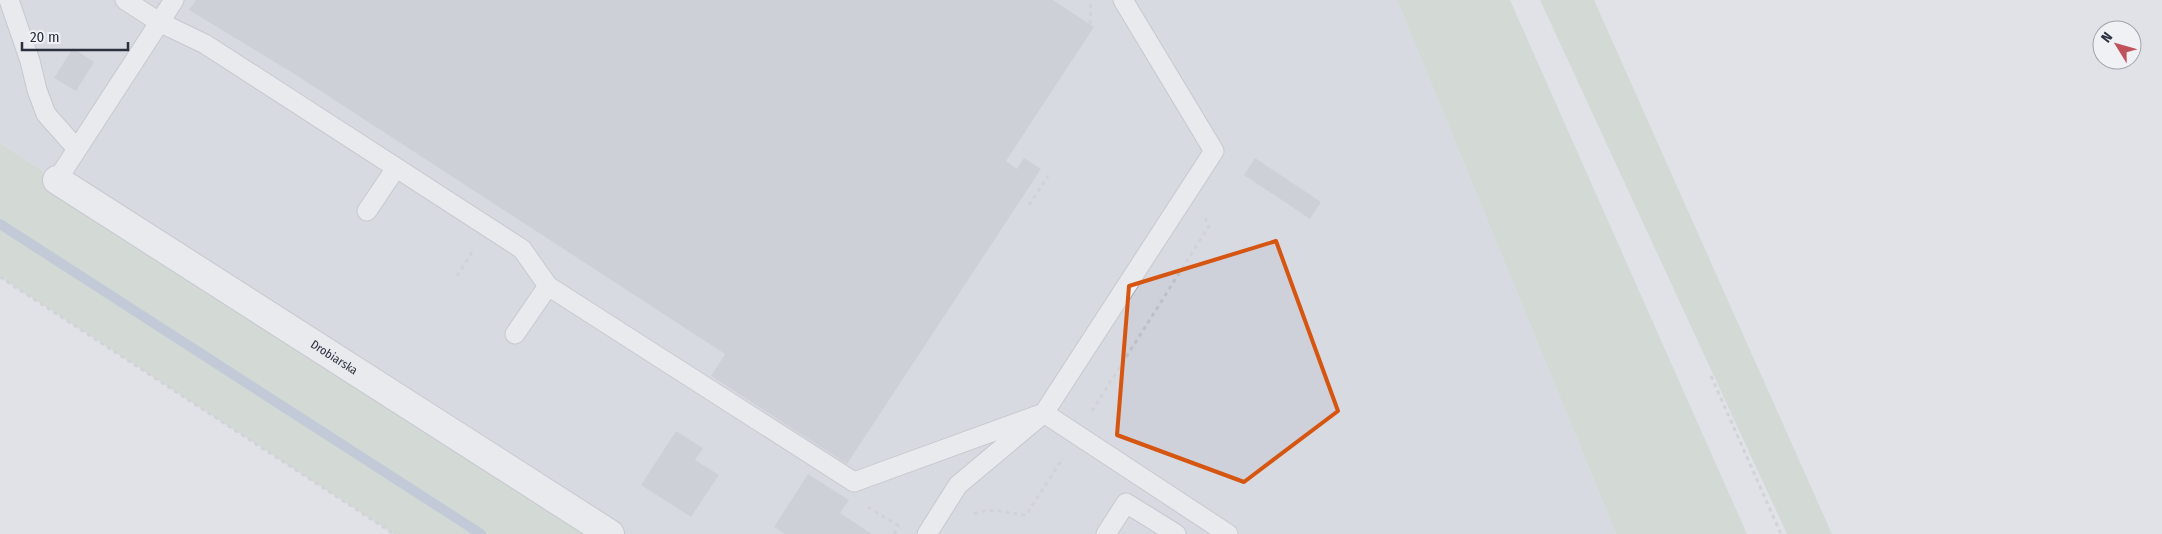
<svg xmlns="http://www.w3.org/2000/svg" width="2162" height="534" viewBox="0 0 2162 534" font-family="'Fira Sans Condensed',sans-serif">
<rect width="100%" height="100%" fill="#e0e2e7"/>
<!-- built -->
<path fill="#ced1d9" d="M0 0H1397L1616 534H610L0 143Z"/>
<!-- green -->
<path fill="#c4d0c2" d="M1397 0H1510L1747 534H1616Z
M1540 0H1594L1832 534H1787Z
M0 143 57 180 610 534H394L0 277Z"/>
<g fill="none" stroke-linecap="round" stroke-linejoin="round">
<!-- stream -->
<path stroke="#9faec4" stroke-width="10" d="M0 224 481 534"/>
</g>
<!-- building -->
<path fill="#b8bbc4" d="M196 0H1053L1094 27 1006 161 1017 169 1024 158 1041 169 847 464 711 376 725 354 296 75 189 10Z
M73 48 94 62 76 91 54 78Z
M1255 158 1321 202 1310 219 1244 175Z
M676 431 703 448 695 460 719 475 691 517 641 485Z
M808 474 849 500 840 513 872 534H785L774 527Z"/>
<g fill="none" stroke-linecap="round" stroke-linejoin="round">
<!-- lane casing -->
<g stroke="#a6a9b1" stroke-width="21">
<path id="lane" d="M9 0 30 61 37 90 46 114 77 149
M125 0 159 22 205 44 522 249 548 286 854 482 1044 413 1228 534
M57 180 174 0
M367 211 396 168
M515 334 548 286
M927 534 958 485 1044 413 1214 151 1123 0
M1106 534 1126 503 1176 534"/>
</g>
<!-- street casing -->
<g stroke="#a6a9b1" stroke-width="30">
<g id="street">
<path id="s1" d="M57 180 610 534"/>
</g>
</g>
<!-- path -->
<path stroke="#bec0c6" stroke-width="3" stroke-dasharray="4 4" stroke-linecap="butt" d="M1090 24 1091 0
M1029 205 1048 176
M457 276 474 249
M0 277 394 534
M1711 376 1781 534
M1092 411 1209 226 1205 218
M868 507 899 526
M974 514C992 506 1008 514 1026 515L1063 458
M894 534 899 526"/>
<!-- lane -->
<use href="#lane" stroke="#f2f3f6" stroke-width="19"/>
<!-- street -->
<use href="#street" stroke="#f2f3f6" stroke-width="28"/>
</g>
<!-- marked area -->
<path d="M0 0H2162V534H0ZM1276 241 1338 411 1244 482 1117 435 1129 286Z" fill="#e0e2e7" fill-opacity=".55" fill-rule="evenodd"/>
<path fill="none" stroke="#d55511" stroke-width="4" stroke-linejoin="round" d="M1276 241 1338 411 1244 482 1117 435 1129 286Z"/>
<g text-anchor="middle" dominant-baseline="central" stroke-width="5" stroke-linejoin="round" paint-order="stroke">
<!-- street labels -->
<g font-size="12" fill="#2a303d" stroke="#eff1f5">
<text stroke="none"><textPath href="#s1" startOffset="329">Drobiarska</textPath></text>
</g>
</g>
<!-- north arrow -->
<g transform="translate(2117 45) rotate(307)"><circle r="24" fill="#eff1f5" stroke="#a0a4ab"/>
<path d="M0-4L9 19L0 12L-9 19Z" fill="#c05259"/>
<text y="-8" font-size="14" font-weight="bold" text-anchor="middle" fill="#2a303d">N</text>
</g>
<!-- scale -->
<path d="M22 42v8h106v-8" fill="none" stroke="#2a303d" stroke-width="2.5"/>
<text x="30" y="42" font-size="15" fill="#2a303d" stroke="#eff1f5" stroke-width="4" paint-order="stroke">20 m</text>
</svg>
